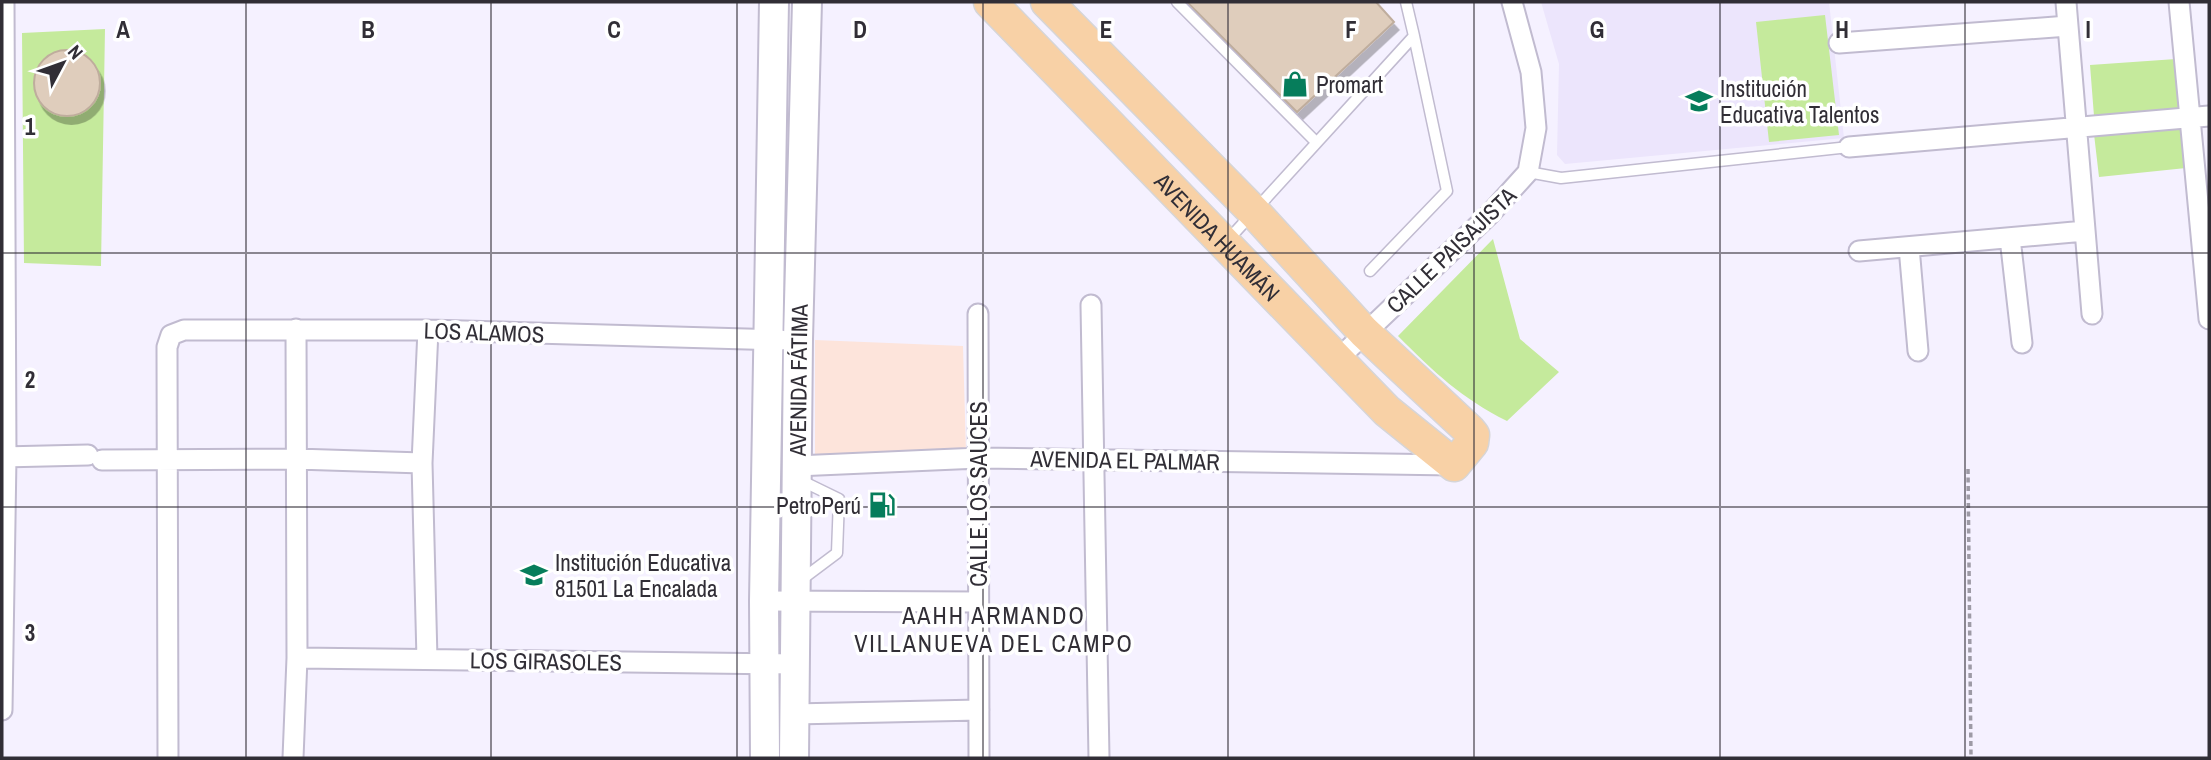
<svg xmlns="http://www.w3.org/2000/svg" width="2211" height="760" viewBox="0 0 2211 760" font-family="'Archivo Narrow',sans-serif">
<defs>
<filter id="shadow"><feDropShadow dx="4.5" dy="8" stdDeviation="0" flood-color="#0004"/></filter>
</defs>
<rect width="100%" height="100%" fill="#f5f1ff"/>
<!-- commercial -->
<path fill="#fde4db" d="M815 340 963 346 966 453 815 458Z"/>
<!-- built -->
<path fill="#ece5fc" d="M1541 2H1829L1844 138 1565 164 1557 155 1559 64Z"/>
<!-- green -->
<path fill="#c5ea9c" d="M1825 15 1839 135 1769 142 1756 22Z
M105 29 101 266 24 263 22 33Z
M2176 59 2181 109 2094 116 2090 65Z
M2182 126 2186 168 2099 177 2094 134Z
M1493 239 1520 339 1559 372 1507 421C1461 398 1434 372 1398 336Z"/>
<!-- building -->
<path fill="#dfcdbc" stroke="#bfad9d" stroke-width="2" filter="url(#shadow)" d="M1187 2H1376L1394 22 1297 112Z
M34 83a33 33 0 1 1 66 0a33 33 0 1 1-66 0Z"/>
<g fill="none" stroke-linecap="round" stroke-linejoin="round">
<!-- service casing -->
<g stroke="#c1bbd0" stroke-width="13">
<path id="service" d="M1177 2 1316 142
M1528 172 1561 178 1849 147
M1228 240 1414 36 1406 2
M1370 271 1447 191 1414 36
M800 480 839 499 837 553 801 580"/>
</g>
<!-- minor casing -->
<g stroke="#c1bbd0" stroke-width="23">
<path id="minor" d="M2066 2 2092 314
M2179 2 2209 319
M1839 43 2068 26
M1849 147 2209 116
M2010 238 2022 343
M1909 247 1918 351
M1859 251 2085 231
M1091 305 1099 758
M978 314 979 758
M1337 360 1490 214 1528 172 1536 128 1531 72 1512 2
M2 457 88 455
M102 460 296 459 422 463
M796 466 979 458 1453 465
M764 601 977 602
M297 658 794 664
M427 659 422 463 428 330
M2 710 6 457 4 2
M794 714 979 710
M168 758 167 347 171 335 184 330H428L781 340
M293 758 297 658 296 329"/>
</g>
<!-- secondary casing -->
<g stroke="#c1bbd0" stroke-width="32">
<g id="secondary">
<path d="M765 758 764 601 774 2"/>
<path id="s1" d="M794 758 798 339 807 2"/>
</g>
</g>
<!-- primary casing -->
<g stroke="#d6d5d7" stroke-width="35">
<g id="primary">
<path id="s2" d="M990 2 1387 411 1454 465 1472 443 1473 435 1469 430 1364 332 1255 213 1047 2"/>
</g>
</g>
<!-- path -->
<path stroke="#9d9aa5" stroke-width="3.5" stroke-dasharray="5 3.5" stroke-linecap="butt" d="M1968 469 1971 758"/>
<!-- service -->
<use href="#service" stroke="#fff" stroke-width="10"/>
<!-- minor -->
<use href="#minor" stroke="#fff" stroke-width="19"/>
<!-- secondary -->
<use href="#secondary" stroke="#fff" stroke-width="28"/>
<!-- primary -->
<use href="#primary" stroke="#f8d1a6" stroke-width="32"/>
</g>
<!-- grid -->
<path fill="none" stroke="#312e36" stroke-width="2" stroke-opacity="0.55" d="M246 2V758M491 2V758M737 2V758M983 2V758M1228 2V758M1474 2V758M1720 2V758M1965 2V758M2 253H2209M2 507H2209"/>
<!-- icons -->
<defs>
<g id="shop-bare" transform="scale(2.1)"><path d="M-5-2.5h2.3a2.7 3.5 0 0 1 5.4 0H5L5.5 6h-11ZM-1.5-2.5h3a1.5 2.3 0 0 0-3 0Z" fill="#067d5b" stroke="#fff" stroke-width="2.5" paint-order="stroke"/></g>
<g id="school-bare" transform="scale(2.1)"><path d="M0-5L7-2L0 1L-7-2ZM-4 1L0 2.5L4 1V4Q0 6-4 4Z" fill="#067d5b" stroke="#fff" stroke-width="2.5" paint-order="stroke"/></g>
<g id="fuel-bare" transform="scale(2.1)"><path d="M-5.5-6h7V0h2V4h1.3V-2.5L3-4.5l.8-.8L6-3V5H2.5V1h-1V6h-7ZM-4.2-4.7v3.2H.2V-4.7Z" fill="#067d5b" stroke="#fff" stroke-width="2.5" paint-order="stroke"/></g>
</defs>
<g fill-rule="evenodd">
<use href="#shop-bare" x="1295" y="84"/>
<use href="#school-bare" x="1699" y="101"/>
<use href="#fuel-bare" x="882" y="505"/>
<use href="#school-bare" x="534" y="575"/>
</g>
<g text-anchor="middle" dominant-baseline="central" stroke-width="7" stroke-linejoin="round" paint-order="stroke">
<!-- poi labels -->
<g font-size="23" fill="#312e36" stroke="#fff" text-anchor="start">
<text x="1316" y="84">Promart</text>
<text x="1720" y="88">Institución<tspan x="1720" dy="26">Educativa Talentos</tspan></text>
<text x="861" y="505" text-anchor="end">PetroPerú</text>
<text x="555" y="562">Institución Educativa<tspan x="555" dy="26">81501 La Encalada</tspan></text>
</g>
<!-- street labels -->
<g font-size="23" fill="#312e36" stroke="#fff">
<text stroke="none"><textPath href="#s2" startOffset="327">AVENIDA HUAMÁN</textPath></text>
<text transform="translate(1451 250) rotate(-44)">CALLE PAISAJISTA</text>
<text transform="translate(484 332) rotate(2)">LOS ALAMOS</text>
<text stroke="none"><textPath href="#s1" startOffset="378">AVENIDA FÁTIMA</textPath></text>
<text transform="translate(1125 460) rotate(1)">AVENIDA EL PALMAR</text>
<text transform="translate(978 494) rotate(-90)">CALLE LOS SAUCES</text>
<text transform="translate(546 661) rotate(1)">LOS GIRASOLES</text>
</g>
<!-- neighbourhood labels -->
<g font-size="24" letter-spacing="2" fill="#312e36" stroke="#fff">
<text x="994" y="615">AAHH ARMANDO<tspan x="994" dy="28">VILLANUEVA DEL CAMPO</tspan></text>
</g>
</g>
<g font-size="23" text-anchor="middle" font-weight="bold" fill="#312e36" stroke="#fff" stroke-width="7" stroke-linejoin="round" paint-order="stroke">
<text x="123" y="38">A</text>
<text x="368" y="38">B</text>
<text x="614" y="38">C</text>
<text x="860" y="38">D</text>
<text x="1106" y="38">E</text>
<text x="1351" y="38">F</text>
<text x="1597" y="38">G</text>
<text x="1842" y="38">H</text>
<text x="2088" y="38">I</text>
<text x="30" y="135">1</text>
<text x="30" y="388">2</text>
<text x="30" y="641">3</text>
</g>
<!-- border -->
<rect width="2211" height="760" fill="none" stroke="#312e36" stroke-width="7"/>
<!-- north arrow -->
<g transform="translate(63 63) rotate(49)" stroke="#ffffff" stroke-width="5" paint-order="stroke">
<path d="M0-5L12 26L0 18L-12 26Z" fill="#312e36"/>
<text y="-10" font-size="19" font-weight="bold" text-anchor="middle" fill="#312e36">N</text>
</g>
</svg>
